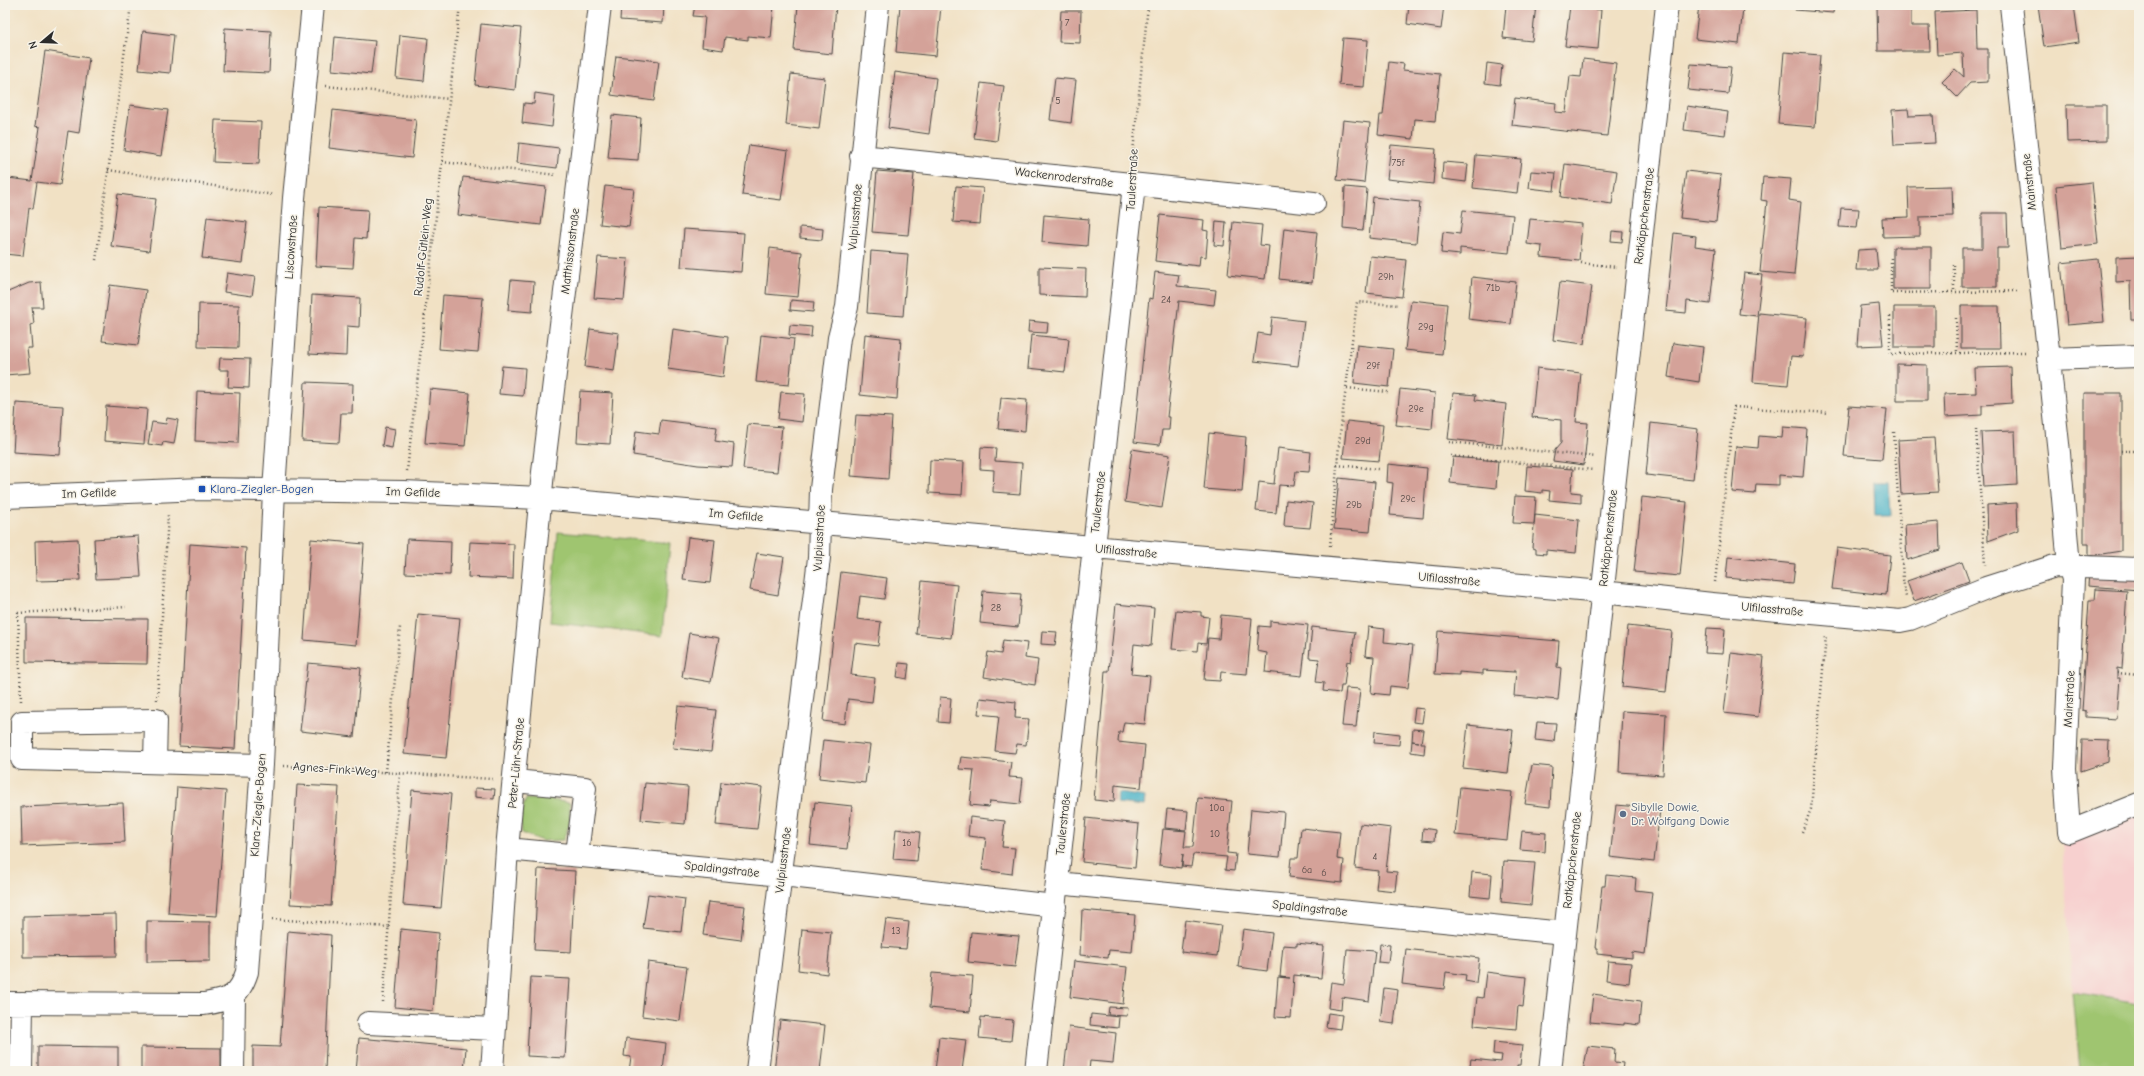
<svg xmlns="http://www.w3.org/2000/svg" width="2144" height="1076" viewBox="0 0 2144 1076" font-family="'Comic Neue',sans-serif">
<rect width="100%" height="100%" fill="#f7f3e8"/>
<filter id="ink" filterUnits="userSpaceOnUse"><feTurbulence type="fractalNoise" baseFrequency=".025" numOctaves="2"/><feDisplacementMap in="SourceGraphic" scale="8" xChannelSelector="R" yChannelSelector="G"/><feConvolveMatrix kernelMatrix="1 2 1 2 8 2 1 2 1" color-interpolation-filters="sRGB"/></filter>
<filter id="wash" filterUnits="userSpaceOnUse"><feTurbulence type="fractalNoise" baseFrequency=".012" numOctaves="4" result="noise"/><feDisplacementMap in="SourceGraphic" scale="16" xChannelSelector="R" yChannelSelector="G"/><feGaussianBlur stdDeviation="0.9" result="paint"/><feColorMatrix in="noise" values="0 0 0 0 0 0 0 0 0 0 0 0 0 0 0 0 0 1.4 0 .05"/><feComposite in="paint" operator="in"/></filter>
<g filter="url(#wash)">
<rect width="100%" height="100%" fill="#f1e1c4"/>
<!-- built -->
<path fill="#f7d0cf" d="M2139 814V1003L2073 992 2062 843Z"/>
<!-- green -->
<path fill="#9fc56f" stroke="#65784d" d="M558 532 670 543 662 636 550 622Z
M526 799H547L570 803V823L563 840 542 841 522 833 520 816Z
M2073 992 2139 1003V1071H2080Z"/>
<!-- water -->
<path fill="#4ab3c8" stroke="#3a6f7a" d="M1874 482H1888L1890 515H1875Z
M1118 793 1145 797 1144 806 1117 803Z"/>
<g id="blocks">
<!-- building -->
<path fill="#d4a299" d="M621 5H664L663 23 620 20Z
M695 5 728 7V5H774L771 38 748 36V40L725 37 723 50 702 47 705 17 693 16Z
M798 5H836L832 54 794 50Z
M900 5 941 6 936 56 896 52Z
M1409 5H1444L1441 29 1407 24Z
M1506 5H1536L1532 41 1503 38Z
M1699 5 1743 8 1739 44 1695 39Z
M1795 5H1834L1833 13 1795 10Z
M1877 5H1911V26H1929L1930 51H1878Z
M2038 5H2074L2079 42 2044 47Z
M1570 6 1601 10 1598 49 1565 46Z
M1976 10 1977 49H1988V82L1970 83 1957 97 1942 82 1955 69 1964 77 1963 53 1937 55 1935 12Z
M1061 11H1081L1080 43 1059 42Z
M481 24 521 28 515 90 475 85Z
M225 28 271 31 269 73 223 71Z
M143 31 174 35 170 73 139 70Z
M400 35 428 38 424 81 396 78Z
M335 37 375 41 371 74 332 70Z
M1343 38 1368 40 1364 87 1339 85Z
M45 51 89 58 79 133 68 131 60 185 37 182 33 209 29 208 23 256 5 254V198L8 178 32 181 40 127 35 126Z
M1784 52 1820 55 1815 127 1778 124Z
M616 56 659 61 654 101 611 95Z
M1583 59 1616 63 1607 136 1512 125 1515 98 1556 103 1555 112 1566 113 1570 76 1581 77Z
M1389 62 1404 64 1403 70 1440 74 1435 121 1415 119 1413 139 1378 135 1380 115H1383Z
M1487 63 1502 65 1500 85 1485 83Z
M1691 64 1731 67 1728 94 1688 90Z
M895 72 936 78 929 134 888 128Z
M791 74 825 78 819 129 786 125Z
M1055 78 1076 80 1071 123 1050 120Z
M981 83 1004 86 997 141 974 138Z
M535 93 555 96 552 127 522 123 524 103 534 104Z
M130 105 168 110 161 156 124 150Z
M2066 105H2106V141L2067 142Z
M1687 106 1728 112 1725 135 1684 130Z
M1908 109 1909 116 1933 115 1935 143 1894 145 1892 110Z
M333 110 416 120 412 158 329 148Z
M612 115 641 118 638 160 608 158Z
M215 120 261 122 259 164 213 162Z
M1343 120 1370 123 1364 183 1337 180Z
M519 143 559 148 557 168 517 163Z
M749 145 788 151 781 200 742 195Z
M1391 145 1436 149 1433 184 1387 179Z
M1476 155 1521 159 1517 193 1473 188Z
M1443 162 1468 164 1466 182 1442 179Z
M1565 164 1617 171 1612 204 1561 197Z
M877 171 914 174 908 235 872 232Z
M1531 171 1556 173 1554 191 1529 188Z
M1686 171 1721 175 1716 222 1680 218Z
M463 177 546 187 541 225 458 215Z
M1763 177 1791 179 1789 200 1801 202 1794 275 1760 272 1767 201 1761 200Z
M2092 182 2098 244 2062 248 2056 186Z
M605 186 634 189 629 227 600 224Z
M956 186 983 188 980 224 953 222Z
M1952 186 1953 216 1920 217V236L1883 237 1882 218 1909 217 1908 187Z
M1345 187 1367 189 1363 230 1343 228Z
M118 194 156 199 149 251 111 246Z
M1373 197 1420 202 1416 243 1369 238Z
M319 207 368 210 366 239 355 238 353 268 316 266Z
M1841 208 1859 209 1857 228 1839 227Z
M1463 210 1513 215 1509 253 1460 248V255L1441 253 1443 232 1460 234Z
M1982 213H2007L2008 248H1997V287H1962V248H1982Z
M1044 215 1089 219 1087 246 1042 242Z
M1160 215 1204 220 1203 230 1208 231 1206 257 1200 256 1199 266 1155 261Z
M207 217 247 222 242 263 202 258Z
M1530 219 1582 224 1579 261 1541 257 1542 246 1527 244Z
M1216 221 1226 222 1224 246 1214 245Z
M1233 222 1262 225 1260 245 1269 246 1265 279 1228 275Z
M800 227 823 229 822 240 800 238Z
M1284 228 1317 232 1312 283 1279 279Z
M684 229 744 233 741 272 681 267Z
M1612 231 1623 232 1622 242 1611 241Z
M1674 233 1696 236 1695 246 1716 249 1710 304 1687 301 1686 313 1666 311Z
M1893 247H1931V289H1893Z
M770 248 802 252 798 297 766 294Z
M1876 249 1878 270H1856L1858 250Z
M871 251 908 254 903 316 867 313Z
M1370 256 1406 260 1402 297 1366 293Z
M2139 256V320H2131L2130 281 2116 282V257Z
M598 257 628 259 624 300 594 298Z
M2098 259 2104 322 2067 325 2061 263Z
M1039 267 1086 269 1085 297 1039 295Z
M1155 272 1179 275 1177 286 1216 290 1214 305 1179 301 1170 380 1171 381 1167 417H1170L1169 430H1162L1160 445 1134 442 1149 298 1152 299Z
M227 273 255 277 252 296 224 292Z
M1744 273 1762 275 1757 316 1739 314Z
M1472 277 1516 282 1511 324 1468 319Z
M511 280 534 282 532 312 508 310Z
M41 282 43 307H32L34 324 30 325 32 348H27L30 373 5 375V303H9L8 292 29 283Z
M1560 282 1592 286 1584 344 1553 340Z
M110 285 146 290 138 345 102 341Z
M312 295 360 298 359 327 347 326 346 356 309 354Z
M443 295 483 298 478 352 439 349Z
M791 300 814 302 813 312 790 310Z
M1411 300 1447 304 1442 354 1405 350Z
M199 304 239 305 238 348 198 347Z
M1879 304 1883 345 1857 346 1860 306Z
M1961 306H1999L2000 348H1961Z
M1894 307H1935V347H1894Z
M1759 313 1807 318 1803 357 1791 356 1788 385 1753 382Z
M1272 317 1304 321 1298 366 1254 361 1258 333 1270 335Z
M1029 321 1048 323 1047 333 1028 332Z
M790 325 812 327 811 337 789 335Z
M590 329 619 333 614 371 585 367Z
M673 329 728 337 723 377 668 369Z
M865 334 901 338 897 399 860 395Z
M761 335 794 339 789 385 756 382Z
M1031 335 1069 339 1065 372 1028 368Z
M1673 343 1703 347 1699 382 1668 377Z
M1357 345 1393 349 1389 387 1354 383Z
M220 358 250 359 249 388 228 387 229 370H219Z
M1897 364 1927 365V401H1897Z
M502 366 525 368 523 396 499 394Z
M2011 367 2012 403 1982 405V415L1945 417 1944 394 1976 393 1975 368Z
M1537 368 1581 373 1576 422 1588 423 1584 465 1553 461 1555 450 1561 443V420L1532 417Z
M305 382 353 384 352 413H341L339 443 302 441Z
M430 389 470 393 465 446 425 443Z
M1400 389 1435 393 1432 429 1396 425Z
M197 391 240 393 238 443 195 441Z
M580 391 613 393 610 444 577 442Z
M781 392 805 394 802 422 778 419Z
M1453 393 1476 395 1475 400 1506 404 1502 445 1448 439Z
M2084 393H2121V551L2089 556V544H2084Z
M1001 398 1027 400 1025 431 998 429Z
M16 403 63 406 60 455 13 452Z
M106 406 147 409 144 444 104 441Z
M1849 406 1887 409 1882 459 1844 456Z
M856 415 892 417 888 479 851 476Z
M167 418 178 420 174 444 163 442 162 446 148 444 152 422 166 424Z
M661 420 717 427 715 441 734 444 732 467 698 465 633 455 636 431 659 434Z
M1347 421 1383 425 1379 461 1343 458Z
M1651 423 1698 429 1693 480 1646 475Z
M748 424 782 427 777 472 743 469Z
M385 427 395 429 392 448 382 446Z
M1783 427 1807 429 1803 477 1779 475V485L1756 484 1755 494 1732 492 1736 446 1758 448 1759 436 1782 438Z
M2015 431 2017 485 1984 487 1981 432Z
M1209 433 1246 437 1242 492 1204 489Z
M1934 438 1938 492 1901 494 1898 440Z
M981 447 996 448 995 461 1022 463 1020 494 993 492 994 470 980 469Z
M1278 448 1311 452 1309 472 1296 471 1294 486 1279 485 1276 513 1256 511 1259 482 1274 484Z
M1132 449 1170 455 1162 508 1125 502Z
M1453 457 1498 461 1496 488 1450 483Z
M930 460 964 462 962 495 929 493Z
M1388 464 1427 468 1423 518 1390 515 1393 483 1387 482Z
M1527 466 1573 469 1571 492 1581 493V503L1549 500 1550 491 1542 490V493L1525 491Z
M1339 478 1375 482 1370 532 1334 529Z
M1515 496 1536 497 1534 524 1513 523Z
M1642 497 1687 502 1680 576 1634 572Z
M1286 500 1313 503 1310 528 1284 526Z
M2017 503 2018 530 1988 541 1987 505Z
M1535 515 1579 520 1576 553 1546 550V554L1536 553V549L1532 548Z
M1939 522 1940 550 1907 560 1905 525Z
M138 536 141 577 96 579 94 539Z
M688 537 715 540 710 583 683 580Z
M78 539 80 580 36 581 35 541Z
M311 539 364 544 356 645 304 640Z
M407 539 451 541 450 575 405 573Z
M470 542 514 544 513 579 468 577Z
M190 544 246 548 235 749 179 746Z
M1837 548 1890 555 1886 595 1832 589Z
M757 553 784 557 778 595 750 590Z
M1728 557 1795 564 1793 584 1726 578Z
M1962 562 1969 581 1914 601 1907 581Z
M841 572 887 578 884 599 860 596 857 619 881 622 878 646 855 643 851 675 875 678 872 702 848 699 845 724 823 721Z
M2089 573 2139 576V590L2088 586Z
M922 581 957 585 951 638 916 634Z
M2096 589 2127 591 2122 669 2117 668V678H2120L2117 719 2086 717V712L2082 711 2089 600H2095Z
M983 591 1021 594 1018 627 980 623Z
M1116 604 1154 608 1151 646 1134 644 1131 674 1150 676 1145 724 1124 722 1122 732H1119L1118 742 1145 745 1141 788 1115 785 1114 802 1094 800 1104 685 1105 671H1109Z
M1176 610 1201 612V616L1209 617 1206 644 1198 643 1197 651 1172 649Z
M418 614 460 618 446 758 404 754Z
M1221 615 1252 618 1247 674 1221 672 1220 681 1204 680 1208 638 1219 639Z
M26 618 148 619 147 664 26 662Z
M1270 621 1308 625 1302 676 1265 672 1267 653 1257 651 1259 626 1270 627Z
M1628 626 1672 631 1666 692 1622 687Z
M1312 627 1355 632 1351 662 1347 661 1344 686H1341L1340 693 1323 691 1324 683 1316 682 1319 659 1309 658Z
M1368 627 1385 629 1384 642 1413 645 1408 688 1390 686 1389 695 1371 693 1374 657 1365 656Z
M1707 628 1725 629 1723 654 1705 653Z
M1042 631 1057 632 1055 645 1041 644Z
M1438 631 1559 641 1557 667 1561 668 1558 700 1514 696 1516 670H1514V672L1483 670V674L1459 672V675L1435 674Z
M689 633 719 638 711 682 682 677Z
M1003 640 1027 643 1025 658 1038 660 1035 685 984 677 988 652 1001 654Z
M1731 653 1764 657 1758 717 1724 713Z
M308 663 361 668 354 737 300 731Z
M899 663 909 664 907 679 897 677Z
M1346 688 1360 689 1356 727 1342 726Z
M940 697 951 698 949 723 938 722Z
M980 698 1016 702 1015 718 1029 719 1026 745 1017 744 1015 753 995 751 999 716 978 714Z
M678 706 716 710 711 752 673 748Z
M1415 708 1424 709 1422 723 1413 722Z
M1622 711 1666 714 1663 775 1619 772Z
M1537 722 1556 723 1554 742 1535 740Z
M1468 725 1513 730 1508 773 1463 768Z
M1413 729 1423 730 1421 743H1425L1424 754 1411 752 1412 741 1419 742 1412 741Z
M1375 731 1400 734 1399 745 1374 743Z
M823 740 870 745 865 783 819 778Z
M2082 740 2109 741 2108 762 2081 771Z
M961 757 1011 762 1009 777 1023 778 1020 804 990 801 989 807 970 805 974 770 959 769Z
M1532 765 1552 767 1550 807 1525 804Z
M721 782 762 787 757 829 716 825Z
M645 783 688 787 685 824 641 820Z
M297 785 339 787 331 906 290 904Z
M177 787 226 791 217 916 168 913Z
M1460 787 1512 792 1507 840 1455 835Z
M475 788 495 789 494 799 475 797Z
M412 790 451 794 441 908 403 905Z
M1198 798 1232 801 1227 853 1236 854 1234 871 1225 870 1227 857 1193 854 1191 867 1182 866 1183 854 1181 868 1159 865 1163 829 1186 831 1184 847H1193Z
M815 802 852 806 847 849 810 845Z
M123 803 125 842 22 846 21 807Z
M1616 805 1660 809 1654 862 1610 857Z
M1167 809 1188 811 1186 830 1165 828Z
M1251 809 1284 812 1280 857 1247 854Z
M970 817 1005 821 1002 847 1015 848 1012 874 982 870 986 838 968 836Z
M1086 818 1139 824 1135 868 1082 862Z
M1360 824 1391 828 1386 871 1397 872 1395 891 1376 889 1378 871 1355 868Z
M1301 828 1340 832 1337 859 1344 860 1342 883 1289 877 1291 858H1298Z
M1423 828 1435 830 1434 841 1422 840Z
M896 829 920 832 917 861 893 859Z
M1522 831 1546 833 1545 852 1520 850Z
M1504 861 1535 863 1531 905 1501 902Z
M538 869 575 871 571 952 534 950Z
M1472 872 1492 874 1490 898 1470 896Z
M1606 875 1636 878 1635 890 1652 892 1645 954 1632 952V958L1597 954V948H1595L1602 886H1605Z
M648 894 685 899 681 932 643 928Z
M708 902 745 906 741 940 703 935Z
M1082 910 1135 915 1132 952 1109 950 1108 958 1080 955Z
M116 914 117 956 23 957V916Z
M886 919 909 922 906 949 882 947Z
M1185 920 1221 925 1217 956 1181 952Z
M147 921 210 922V961L147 962Z
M401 929 439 933 433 1011 395 1007Z
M802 929 831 932 827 974 798 970Z
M1243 929 1272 933 1267 971 1238 967Z
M288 931 331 935 325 1071H253V1046L280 1047Z
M971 932 1019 936 1015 967 968 962Z
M1297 943 1324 946 1321 978 1294 975 1291 1018 1275 1017 1278 977 1290 978 1280 977 1283 945 1297 946Z
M1380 944 1390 945 1388 963 1378 962Z
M1347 949 1375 951 1369 1001 1342 997 1341 1010 1328 1008 1331 982 1344 984Z
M1406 949 1479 958 1476 983 1465 981 1466 975 1446 972 1444 989 1402 984Z
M1074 961 1127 967 1123 1004 1070 997Z
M1608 961 1631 963 1629 983 1606 980Z
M648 962 687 967 680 1021 642 1016Z
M1486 972 1526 977 1523 1007 1518 1006 1516 1029 1474 1025 1477 997 1483 998Z
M932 973 973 976 970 1012 929 1008Z
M531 977 570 979 565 1058 527 1056Z
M1384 988 1398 990 1394 1024 1380 1022Z
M1593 994 1641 1001 1639 1025 1624 1023V1025L1590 1022Z
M1109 1007 1128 1008 1127 1016 1108 1015Z
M1328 1013 1342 1015 1340 1029 1326 1027Z
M1091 1014 1119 1017 1118 1028 1090 1025Z
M981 1017 1013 1020 1011 1041 979 1038Z
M780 1020 825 1025 820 1071H774Z
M1069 1027 1116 1033 1113 1063 1090 1061 1089 1070 1086 1071H1064Z
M939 1037 966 1040 962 1071H935Z
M359 1038 466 1048 464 1071H356Z
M626 1038 666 1043 663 1071H629L631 1057 624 1056Z
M1494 1042 1522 1045 1520 1065H1517V1071H1469L1471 1059 1501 1062 1502 1055 1493 1054Z
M38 1046 118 1047V1071H38Z
M1588 1046 1615 1049 1614 1062 1623 1063 1622 1071H1583Z
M141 1047 221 1048V1071H141Z"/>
</g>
</g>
<g filter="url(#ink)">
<use href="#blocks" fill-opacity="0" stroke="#494642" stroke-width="1"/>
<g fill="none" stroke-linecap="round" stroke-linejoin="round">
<!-- street casing -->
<g stroke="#494642" stroke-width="24">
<path id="street" d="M2011 5 2059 453 2069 566 2073 579 2065 768 2069 832 2139 804
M861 156 1314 203
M2048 359 2139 356
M5 497 202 489 404 492 540 498 1602 592 1712 604 1900 621 1910 619 1986 588 2055 566 2139 569
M155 762 156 720 22 722V759L262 765
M515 781 585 788 577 854
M507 849 782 875 1055 906
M1057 883 1564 933
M5 1003 204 1004C229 1000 239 997 247 972L262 765 274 490 294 198 313 5
M368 1023 494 1029
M21 1071 22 1003
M233 1071 234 996
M492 1071 507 849 543 472 600 5
M757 1071 819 558 821 489 839 338 847 307 878 5
M1036 1071 1134 185
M1550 1071 1667 5"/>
</g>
<!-- path -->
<path stroke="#494642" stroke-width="2.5" stroke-dasharray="1 3" stroke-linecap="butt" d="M326 86 449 99
M442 162 557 175
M1132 162 1148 5
M108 170 274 195
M1891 258V293L2019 291
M96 260 131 5
M1581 263 1617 267
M1954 265V292
M1890 316V354L2027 352
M1956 318 1957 353
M1347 388 1388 392
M1976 429 1985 565
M1894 432 1903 579 1906 597
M1449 442 1596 457
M2121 451H2139
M1451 456 1594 470
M1337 465 1378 469
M407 471 460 5
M1330 546 1340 434 1357 302 1399 305
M1715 582 1734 407 1829 413
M2117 673 2139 675
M157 700 168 515
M21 701 18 613 126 607
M284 766 493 779
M386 772 400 627
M1802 832 1811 809 1826 635
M272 919 389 927
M383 1002 400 773"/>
<!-- street -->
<use href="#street" stroke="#fff" stroke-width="22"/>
</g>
</g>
<!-- markers -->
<rect fill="#1a4fb4" stroke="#f7f3e8" stroke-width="1.5" x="198" y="485" width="8" height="8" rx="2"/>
<circle fill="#5c6f8a" stroke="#f7f3e8" stroke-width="1.5" cx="1623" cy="814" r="4"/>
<g text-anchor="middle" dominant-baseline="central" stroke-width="3" stroke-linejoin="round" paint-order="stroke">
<!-- number labels -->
<g font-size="10" fill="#554946">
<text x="1067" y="23">7</text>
<text x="1058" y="101">5</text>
<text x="1398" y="163">75f</text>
<text x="1386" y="277">29h</text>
<text x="1493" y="288">71b</text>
<text x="1166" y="300">24</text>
<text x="1426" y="327">29g</text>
<text x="1373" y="366">29f</text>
<text x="1416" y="409">29e</text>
<text x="1363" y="441">29d</text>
<text x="1408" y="499">29c</text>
<text x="1354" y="505">29b</text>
<text x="996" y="608">28</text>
<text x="1217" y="808">10a</text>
<text x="1215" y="834">10</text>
<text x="907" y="843">16</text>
<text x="1375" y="857">4</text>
<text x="1307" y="870">6a</text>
<text x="1324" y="873">6</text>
<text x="896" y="931">13</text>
</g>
<!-- street labels -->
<g font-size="12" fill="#2b2b2b" stroke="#f7f3e8">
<text transform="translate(1064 177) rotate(7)">Wackenroderstraße</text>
<text transform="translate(1132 180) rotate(-87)">Taulerstraße</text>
<text transform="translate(2029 182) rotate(-96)">Mainstraße</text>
<text transform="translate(1644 216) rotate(-83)">Rotkäppchenstraße</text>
<text transform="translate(855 217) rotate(-85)">Vulpiusstraße</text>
<text transform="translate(291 247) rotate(-86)">Liscowstraße</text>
<text transform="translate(423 247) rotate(-84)">Rudolf-Gütlein-Weg</text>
<text transform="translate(570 251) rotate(-83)">Matthissonstraße</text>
<text transform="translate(413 492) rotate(2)">Im Gefilde</text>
<text transform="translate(89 493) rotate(-2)">Im Gefilde</text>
<text transform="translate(1098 502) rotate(-84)">Taulerstraße</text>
<text transform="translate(736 515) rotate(5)">Im Gefilde</text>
<text transform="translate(819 538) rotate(-87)">Vulpiusstraße</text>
<text transform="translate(1608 538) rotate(-84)">Rotkäppchenstraße</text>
<text transform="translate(1126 551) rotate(5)">Ulfilasstraße</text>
<text transform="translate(1449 579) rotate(5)">Ulfilasstraße</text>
<text transform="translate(1772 609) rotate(5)">Ulfilasstraße</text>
<text transform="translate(2069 699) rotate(-87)">Mainstraße</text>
<text transform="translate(516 763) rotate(-85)">Peter-Lühr-Straße</text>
<text transform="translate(335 769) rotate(4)">Agnes-Fink-Weg</text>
<text transform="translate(258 805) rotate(-86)">Klara-Ziegler-Bogen</text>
<text transform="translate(1063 824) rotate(-84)">Taulerstraße</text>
<text transform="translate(783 860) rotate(-83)">Vulpiusstraße</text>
<text transform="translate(1572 860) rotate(-84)">Rotkäppchenstraße</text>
<text transform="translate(722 869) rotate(6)">Spaldingstraße</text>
<text transform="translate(1310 908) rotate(6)">Spaldingstraße</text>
</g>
<!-- transit labels -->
<g font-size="12" fill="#164399" stroke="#f7f3e8" text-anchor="start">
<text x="210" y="489">Klara-Ziegler-Bogen</text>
</g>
<!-- service labels -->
<g font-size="12" fill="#4e5e75" stroke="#f7f3e8" text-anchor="start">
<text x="1631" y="807">Sibylle Dowie,<tspan x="1631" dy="14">Dr. Wolfgang Dowie</tspan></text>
</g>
</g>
<!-- margin -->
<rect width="2144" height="1076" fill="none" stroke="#f7f3e8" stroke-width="20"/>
<!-- north arrow -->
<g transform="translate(42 42) rotate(251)" stroke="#f7f3e8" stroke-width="3" paint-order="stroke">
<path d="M0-3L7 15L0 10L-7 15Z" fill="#2b2b2b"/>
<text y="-6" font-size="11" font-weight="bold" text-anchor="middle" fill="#2b2b2b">N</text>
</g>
</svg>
